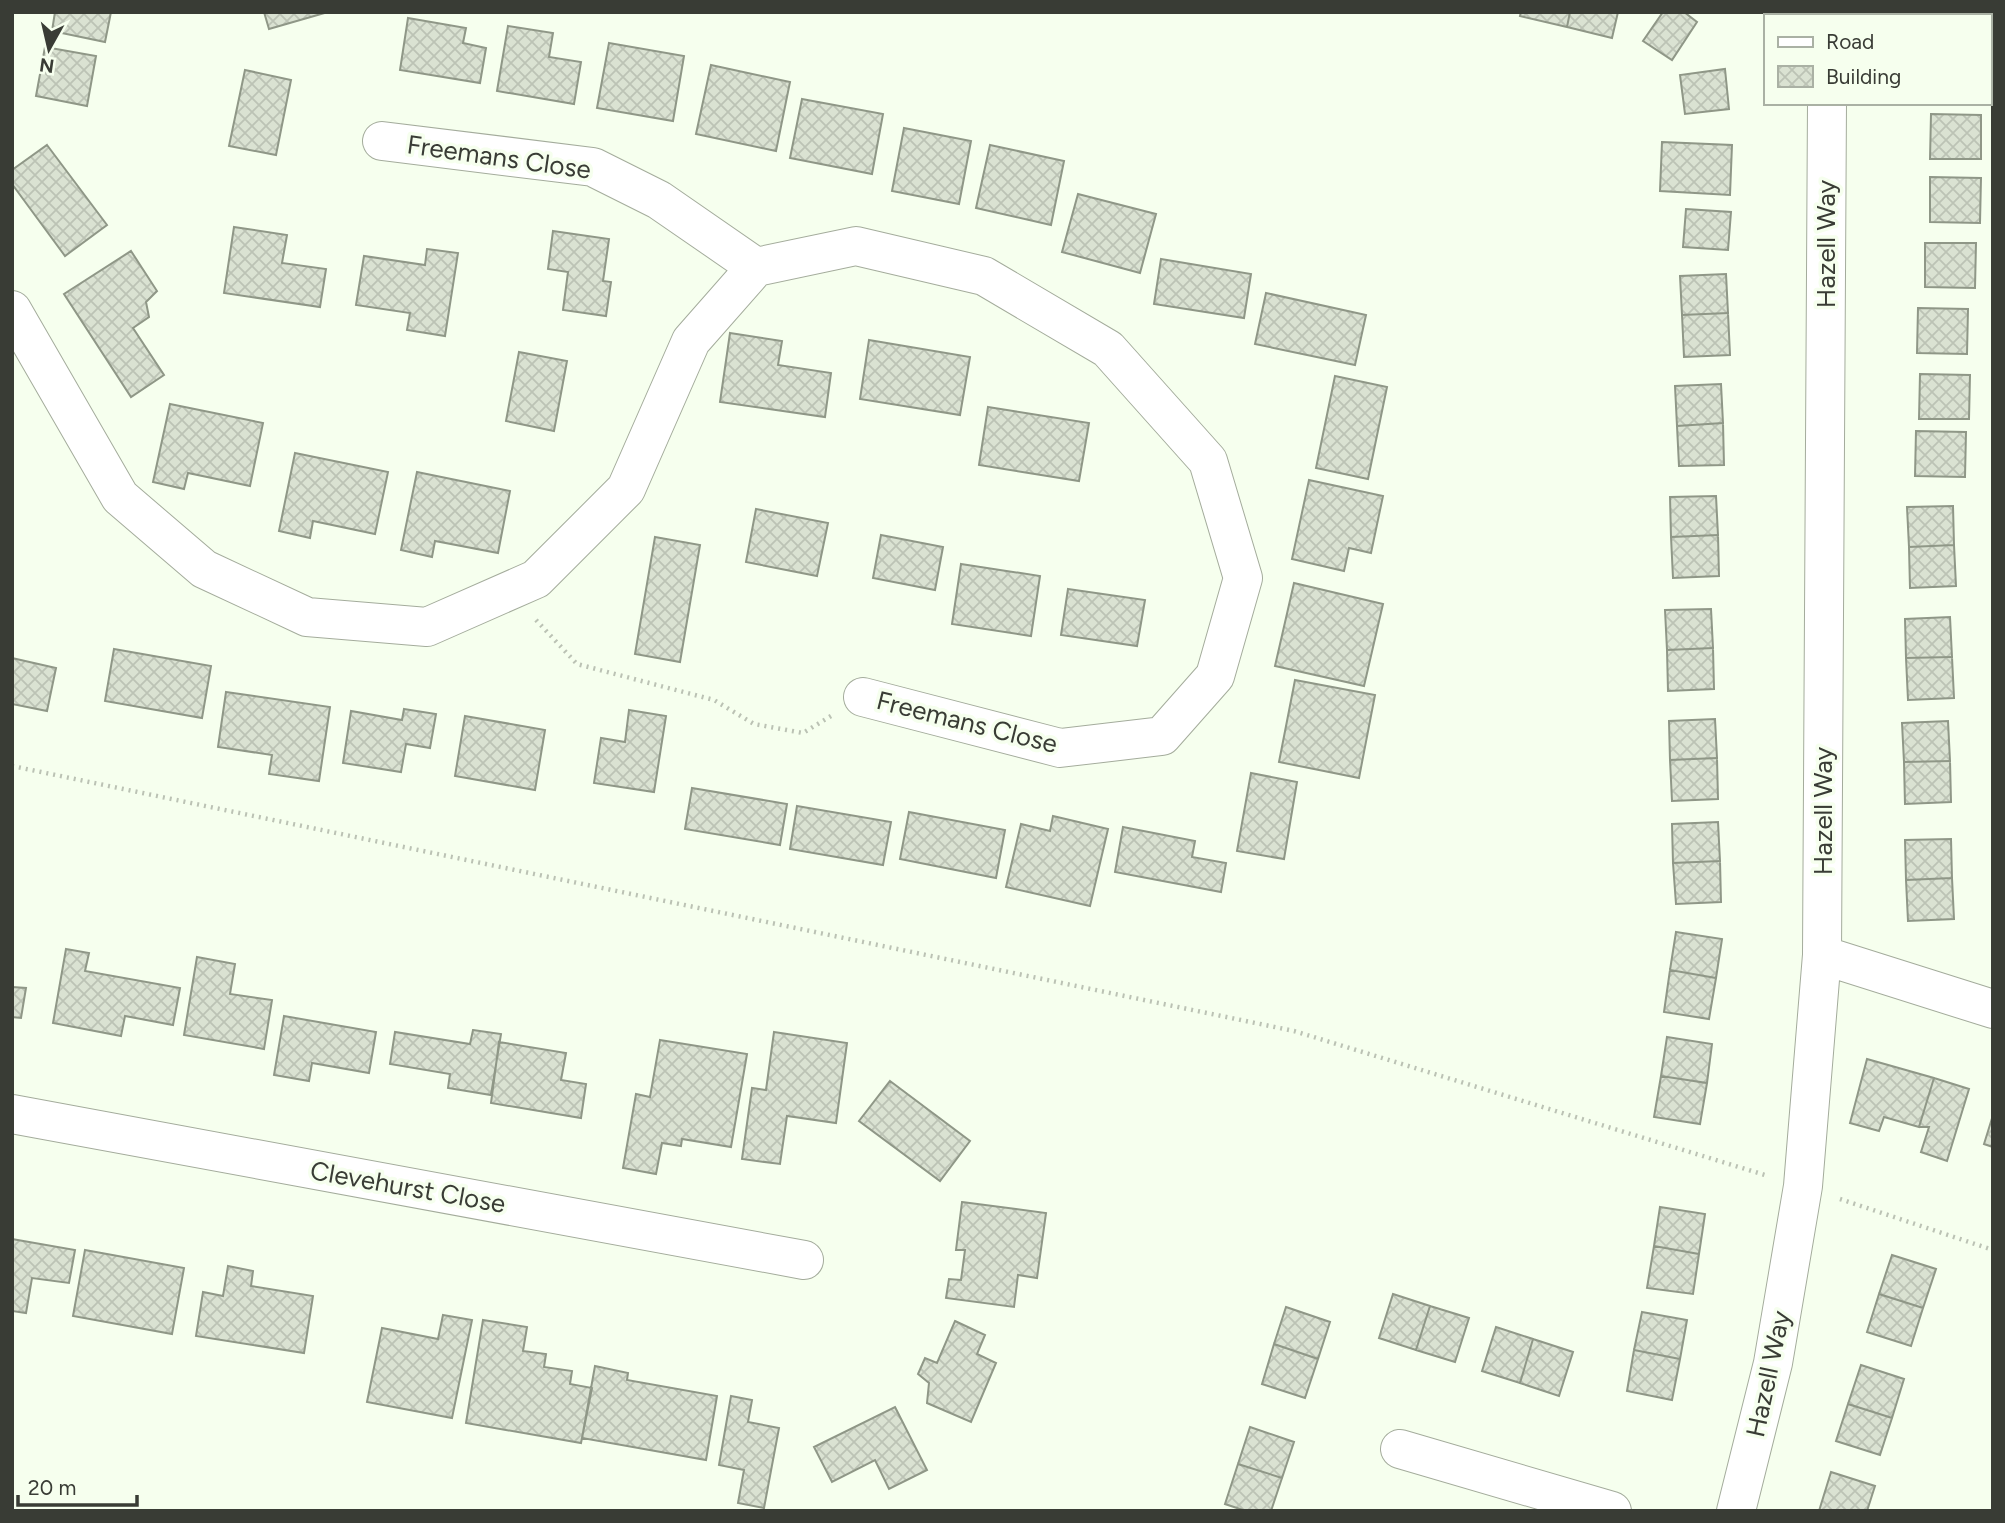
<svg xmlns="http://www.w3.org/2000/svg" width="2005" height="1523" viewBox="0 0 2005 1523" font-family="Figtree,sans-serif">
<defs>
<pattern id="building-cross-hatch" width="8" height="8" patternUnits="userSpaceOnUse" patternTransform="scale(1.75)"><rect width="8" height="8" fill="#dae2d2"/><path d="M0 0l8 8M0 8l8-8" fill="none" stroke="#bcc3b5"/></pattern>
</defs>
<rect width="100%" height="100%" fill="#f6ffee"/>
<!-- building -->
<path fill="url(#building-cross-hatch)" stroke="#8f9787" stroke-width="2" d="M55 12H111L105 42 52 31Z
M264 12H328L269 29Z
M1521 12H1570L1567 27 1520 16Z
M1570 12H1618L1612 38 1567 27Z
M1663 12H1684L1697 22 1672 60 1643 41Z
M1901 12H1952V16H1901Z
M408 18 466 28 463 43 486 48 480 83 400 70Z
M508 26 553 33 549 57 581 62 574 104 497 91Z
M609 43 684 56 673 121 597 108Z
M45 47 96 56 87 106 36 96Z
M711 65 790 82 776 151 696 134Z
M1725 69 1729 109 1685 114 1680 75Z
M245 70 291 80 276 155 229 146Z
M802 99 883 114 872 174 790 158Z
M1931 114 1981 115V159H1930Z
M904 128 971 141 959 204 892 191Z
M1662 142 1732 145 1730 195 1660 191Z
M47 145 107 225 65 256 12 184V170Z
M990 145 1064 161 1051 225 976 208Z
M1930 177 1981 178 1980 223 1930 222Z
M1078 194 1156 214 1140 273 1062 252Z
M1686 209 1731 212 1728 250 1683 247Z
M234 227 287 235 282 263 326 269 320 307 224 293Z
M553 231 609 239 603 281 611 282 606 316 563 310 568 272 548 269Z
M1925 243H1976L1975 288 1925 287Z
M427 249 458 253 445 336 407 330 410 313 356 305 364 256 425 265Z
M131 251 157 291 146 302 149 317 133 328 164 375 131 397 64 294Z
M1161 259 1251 274 1244 318 1154 304Z
M1726 274 1728 313 1682 315 1680 276Z
M1266 293 1366 315 1355 365 1255 344Z
M1918 308 1968 309 1967 354 1917 353Z
M1728 313 1730 355 1684 357 1682 315Z
M730 333 782 341 778 365 831 373 825 417 720 402Z
M869 340 970 357 960 415 860 399Z
M519 352 567 361 554 431 506 421Z
M1920 374 1970 375 1969 419H1919Z
M1335 376 1387 387 1368 479 1316 468Z
M1721 384 1723 423 1677 426 1675 386Z
M170 404 263 423 250 486 188 473 184 489 153 482Z
M988 407 1089 423 1079 481 979 465Z
M1723 423 1724 465 1679 466 1677 426Z
M1916 431 1966 432 1965 477 1915 476Z
M295 453 388 472 375 534 313 521 310 538 279 531Z
M417 472 510 491 498 553 435 541 432 557 401 550Z
M1309 480 1383 496 1371 553 1349 548 1344 571 1292 559Z
M1716 496 1718 535 1671 537 1670 497Z
M1953 506 1954 545 1909 547 1907 507Z
M756 509 828 523 817 576 746 562Z
M881 535 943 547 935 590 873 578Z
M1718 535 1719 576 1673 578 1671 537Z
M655 537 700 545 680 662 635 654Z
M1954 545 1956 586 1910 588 1909 547Z
M961 564 1040 576 1031 636 952 624Z
M1294 583 1383 604 1364 686 1275 666Z
M1068 589 1145 600 1137 646 1061 635Z
M1711 609 1713 648 1667 650 1665 610Z
M1950 617 1952 657 1906 658 1905 619Z
M1713 648 1714 689 1668 691 1667 650Z
M114 649 211 666 202 718 105 701Z
M1952 657 1954 698 1908 700 1906 658Z
M12 658 56 668 47 711 12 704Z
M1295 680 1375 695 1359 778 1279 762Z
M226 692 330 707 319 781 269 774 272 755 218 747Z
M404 709 436 714 430 748 406 744 401 772 343 763 351 711 402 720Z
M629 710 666 716 654 792 594 783 601 738 625 742Z
M465 716 545 730 535 790 455 776Z
M1715 719 1717 758 1670 760 1669 721Z
M1948 721 1950 761 1904 762 1902 723Z
M1717 758 1718 799 1672 801 1670 760Z
M1950 761 1951 802 1905 804 1904 762Z
M1251 773 1297 782 1284 859 1237 851Z
M692 788 787 804 780 845 685 829Z
M797 806 891 822 883 865 790 849Z
M909 812 1005 830 996 878 900 859Z
M1053 816 1108 829 1090 906 1006 887 1021 824 1050 831Z
M1718 822 1720 861 1673 863 1672 824Z
M1123 827 1195 841 1192 857 1226 863 1221 892 1115 872Z
M1951 839 1952 878 1906 880 1905 840Z
M1720 861 1721 902 1676 904 1673 863Z
M1952 878 1954 919 1908 921 1906 880Z
M1676 932 1722 939 1716 978 1670 970Z
M66 949 89 953 85 971 180 988 173 1025 125 1016 121 1036 53 1023Z
M197 957 235 964 230 994 272 1000 264 1049 184 1035Z
M1670 970 1716 978 1709 1019 1664 1012Z
M12 987 26 988 21 1018 12 1017Z
M284 1016 376 1032 369 1073 312 1063 309 1081 274 1075Z
M473 1030 501 1034 491 1095 448 1088 450 1074 390 1064 395 1032 470 1044Z
M774 1032 847 1043 836 1123 787 1116 780 1164 742 1159 752 1088 766 1090Z
M1667 1037 1712 1044 1707 1083 1661 1076Z
M660 1040 747 1054 731 1147 682 1139 681 1146 662 1143 656 1174 623 1168 636 1094 650 1097Z
M499 1042 566 1053 561 1080 586 1084 581 1118 491 1103Z
M1867 1059 1934 1078 1919 1127 1884 1117 1879 1131 1850 1123Z
M1661 1076 1707 1083 1700 1124 1654 1117Z
M1934 1078 1969 1089 1947 1161 1921 1152 1929 1127H1919Z
M890 1081 970 1141 940 1181 859 1121Z
M1993 1115V1147L1984 1144Z
M962 1202 1046 1213 1037 1278 1018 1275 1014 1307 946 1298 949 1279 961 1280 965 1250H956Z
M1660 1207 1705 1214 1699 1254 1654 1246Z
M12 1239 75 1250 69 1283 32 1278 26 1313 12 1311Z
M1654 1246 1699 1254 1693 1294 1647 1288Z
M85 1250 184 1268 172 1334 73 1316Z
M1892 1255 1936 1269 1923 1308 1879 1294Z
M228 1266 253 1271 251 1286 313 1296 304 1353 196 1336 203 1292 223 1296Z
M1393 1294 1430 1306 1416 1350 1379 1338Z
M1879 1294 1923 1308 1911 1346 1867 1332Z
M1430 1306 1469 1318 1455 1362 1416 1350Z
M1286 1307 1330 1322 1318 1359 1274 1344Z
M1642 1312 1687 1320 1680 1359 1634 1350Z
M443 1315 472 1320 452 1418 367 1402 382 1328 438 1339Z
M483 1320 527 1327 523 1351 546 1354 544 1367 572 1371 570 1384 592 1388 581 1443 466 1423Z
M955 1321 985 1335 977 1354 996 1363 971 1422 927 1403 929 1383 918 1374 925 1358 937 1363Z
M1496 1327 1533 1339 1520 1383 1482 1371Z
M1533 1339 1573 1352 1559 1396 1520 1383Z
M1274 1344 1318 1359 1305 1398 1262 1384Z
M1634 1350 1680 1359 1672 1400 1627 1391Z
M1861 1365 1904 1379 1892 1418 1848 1404Z
M595 1366 628 1373 627 1380 717 1396 706 1460 582 1438Z
M731 1396 752 1400 748 1422 779 1428 764 1508 738 1503 744 1470 719 1465Z
M1848 1404 1892 1418 1880 1455 1836 1441Z
M895 1407 927 1470 889 1489 875 1460 832 1482 814 1447Z
M1250 1427 1294 1442 1282 1478 1238 1464Z
M1238 1464 1282 1478 1271 1511H1246L1225 1504Z
M1831 1472 1875 1486 1867 1511H1819Z"/>
<g fill="none" stroke-linecap="round" stroke-linejoin="round">
<!-- minor casing -->
<g stroke="#a4ac9c" stroke-width="40">
<path id="minor" d="M1823 12V16
M382 141 593 167 659 200 756 267
M12 310 120 497 204 569 307 617 427 627 536 579 626 489 691 341 756 267 856 246 984 276 1108 349 1208 461 1243 578 1215 676 1162 736 1060 748 863 697
M1822 955 1993 1009
M12 1114 804 1260
M1400 1449 1612 1511
M1736 1511 1773 1363 1803 1186 1822 955 1827 103"/>
</g>
<!-- path -->
<path stroke="#bbc2b4" stroke-width="4.5" stroke-dasharray="2 5" stroke-linecap="butt" d="M536 620 577 664 714 700 754 724 803 733 831 716
M12 766 1294 1031 1765 1175
M1840 1199 1993 1250"/>
<!-- minor -->
<use href="#minor" stroke="#fff" stroke-width="38"/>
</g>
<g text-anchor="middle" dominant-baseline="central" stroke-width="7" stroke-linejoin="round" paint-order="stroke">
<!-- street labels -->
<g font-size="26" fill="#393c35" stroke="#f6ffee">
<text transform="translate(499 157) rotate(8)">Freemans Close</text>
<text transform="translate(1826 244) rotate(-90)">Hazell Way</text>
<text transform="translate(967 722) rotate(14)">Freemans Close</text>
<text transform="translate(1823 811) rotate(-90)">Hazell Way</text>
<text transform="translate(408 1187) rotate(10)">Clevehurst Close</text>
<text transform="translate(1768 1374) rotate(-78)">Hazell Way</text>
</g>
</g>
<!-- border -->
<rect width="2005" height="1523" fill="none" stroke="#393c35" stroke-width="28"/>
<!-- legend -->
<rect x="1764" y="14" width="228" height="91" fill="#f6ffee" stroke="#aab1a4" stroke-width="2"/>
<rect x="1778" y="37" width="35" height="10" fill="#ffffff" stroke="#aab1a4" stroke-width="2"/>
<text x="1826" y="49" font-size="21" fill="#393c35">Road</text>
<rect x="1778" y="66" width="35" height="21" fill="url(#building-cross-hatch)" stroke="#aab1a4" stroke-width="2"/>
<text x="1826" y="84" font-size="21" fill="#393c35">Building</text>
<!-- north arrow -->
<g transform="translate(49 49) rotate(188)" stroke="#f6ffee" stroke-width="5" paint-order="stroke">
<path d="M0-5L12 26L0 18L-12 26Z" fill="#393c35"/>
<text y="-10" font-size="19" font-weight="bold" text-anchor="middle" fill="#393c35">N</text>
</g>
<!-- scale -->
<path d="M18 1495v10h119v-10" fill="none" stroke="#393c35" stroke-width="3.5"/>
<text x="28" y="1495" font-size="21" fill="#393c35" stroke="#f6ffee" stroke-width="5" paint-order="stroke">20 m</text>
</svg>
